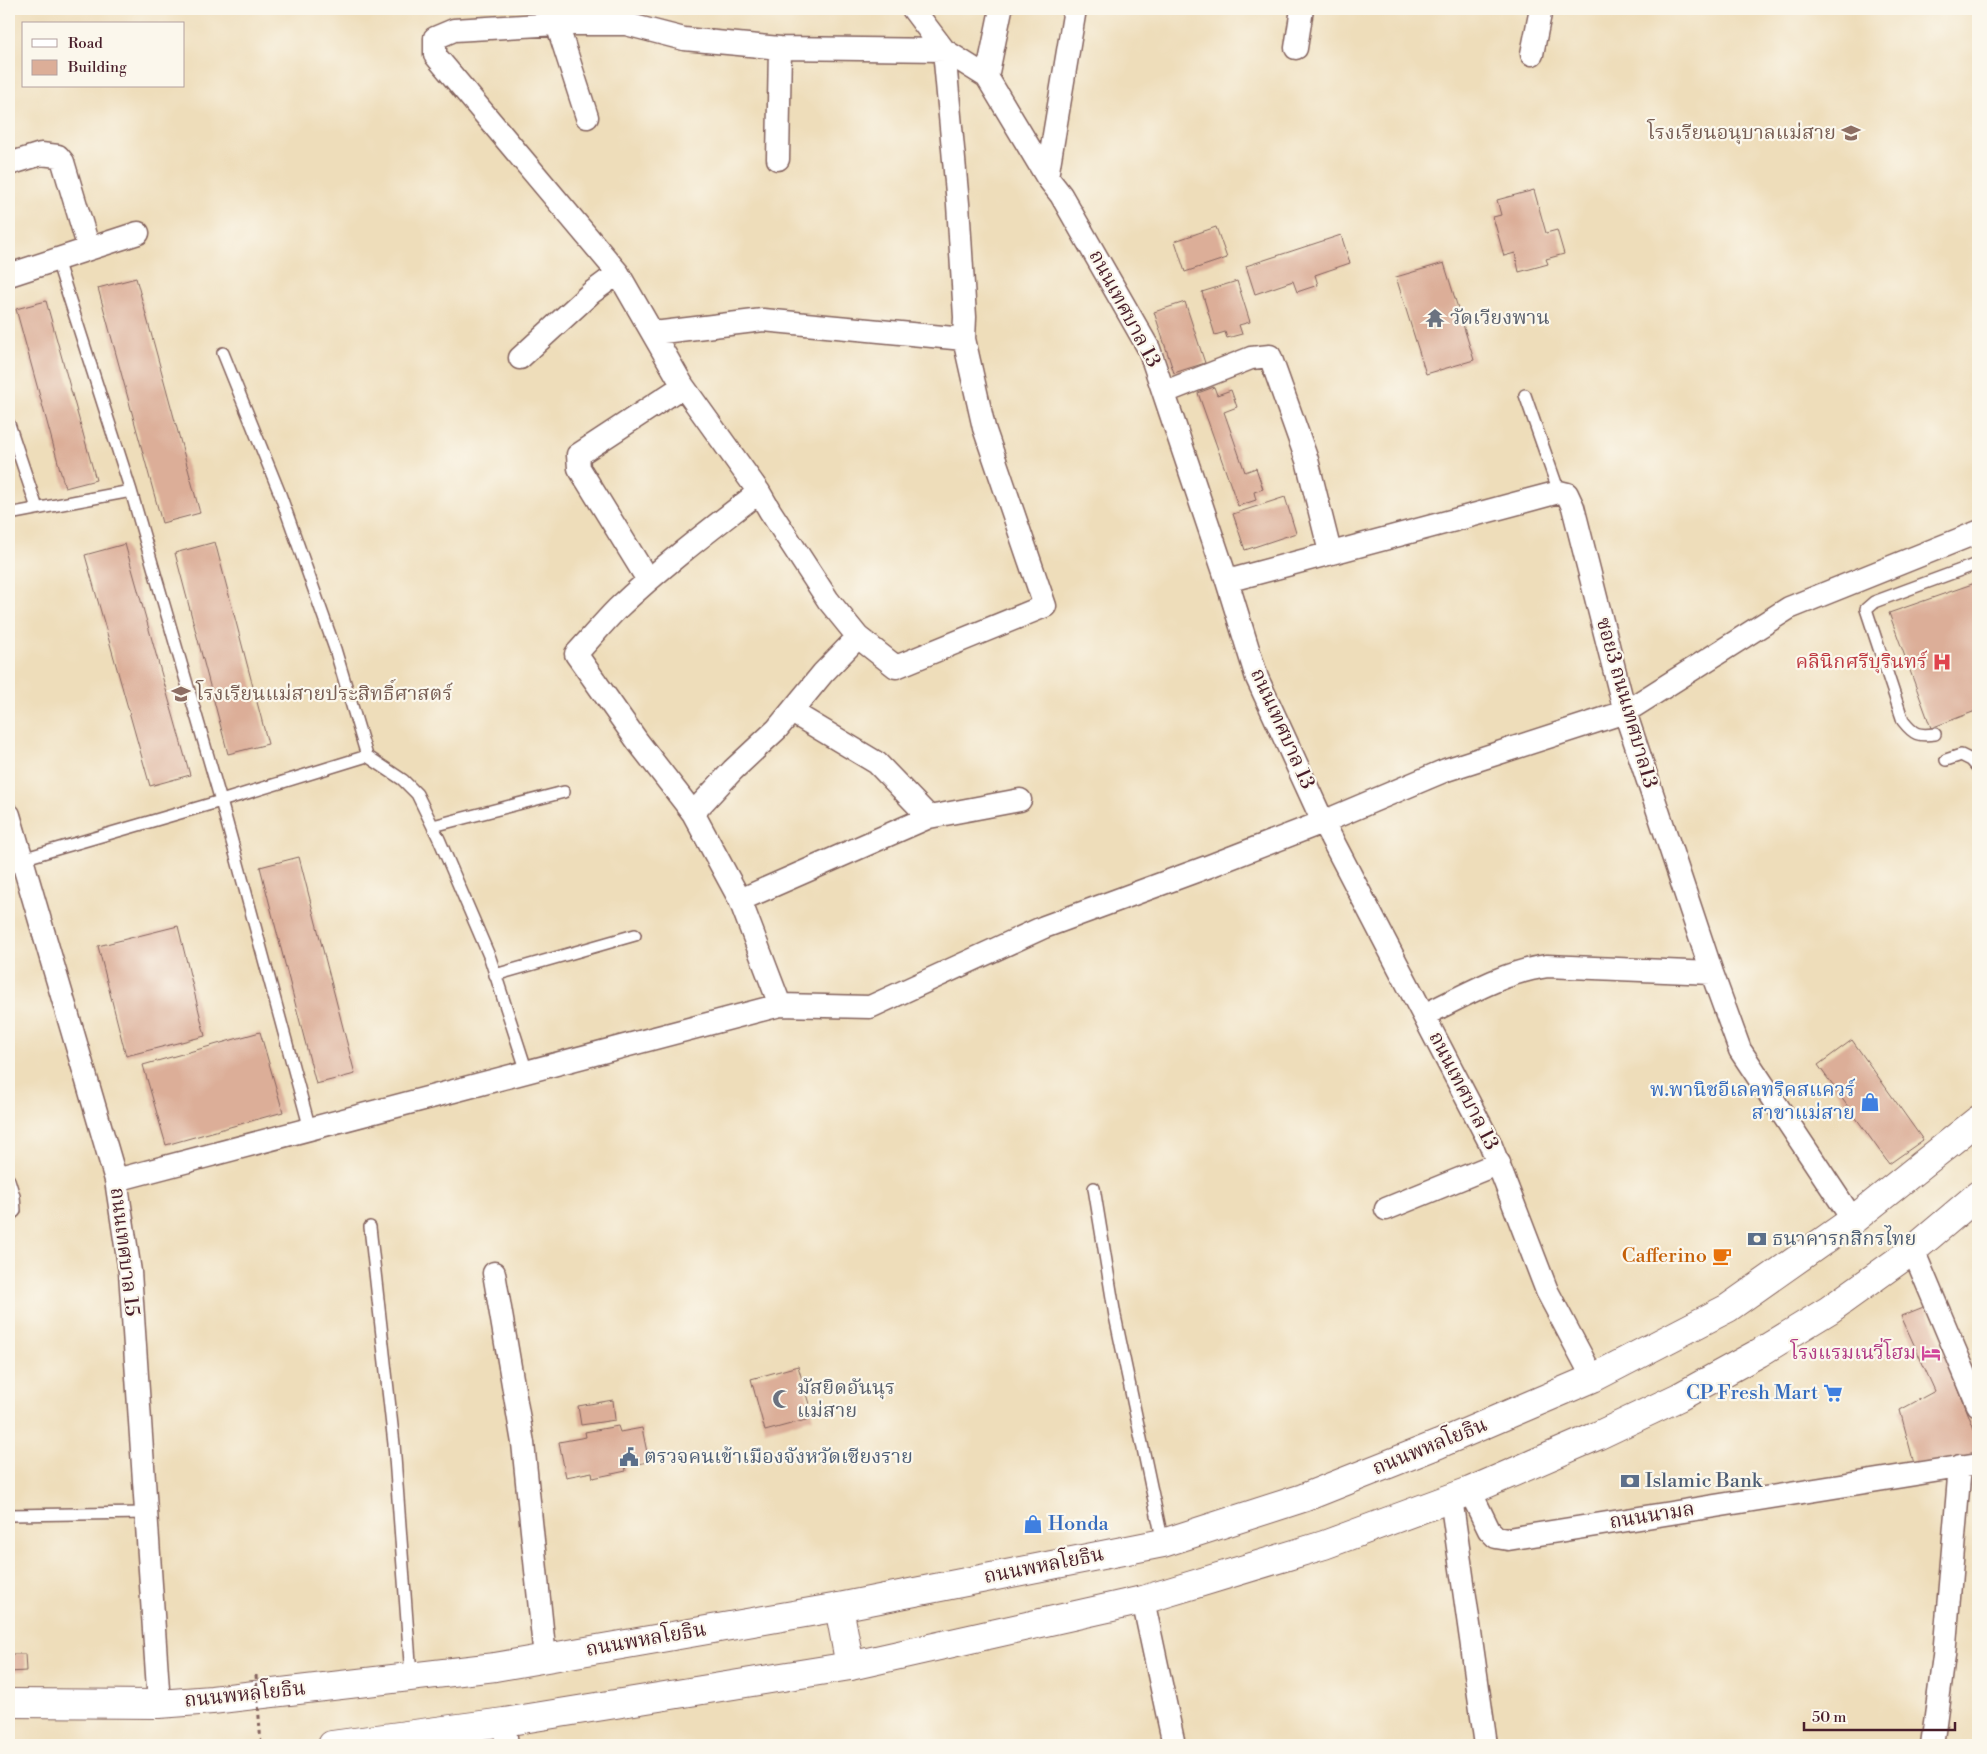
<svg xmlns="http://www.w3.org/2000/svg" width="1987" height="1754" viewBox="0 0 1987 1754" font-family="'Libre Bodoni','Noto Serif Thai',serif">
<rect width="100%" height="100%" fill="#fbf7ec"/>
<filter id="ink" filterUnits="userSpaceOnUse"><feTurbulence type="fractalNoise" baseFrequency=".02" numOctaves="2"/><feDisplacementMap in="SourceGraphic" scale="10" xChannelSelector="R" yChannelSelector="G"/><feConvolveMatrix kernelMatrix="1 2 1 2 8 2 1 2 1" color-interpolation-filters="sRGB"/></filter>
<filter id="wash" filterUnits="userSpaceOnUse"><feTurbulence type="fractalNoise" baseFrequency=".0096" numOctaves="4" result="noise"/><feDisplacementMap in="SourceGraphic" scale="20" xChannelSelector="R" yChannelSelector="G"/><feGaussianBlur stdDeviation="1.12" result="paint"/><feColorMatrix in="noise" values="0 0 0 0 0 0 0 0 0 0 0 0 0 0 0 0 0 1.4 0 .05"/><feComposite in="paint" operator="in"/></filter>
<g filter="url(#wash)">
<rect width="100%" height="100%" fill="#eeddba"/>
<g id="blocks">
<!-- building -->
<path fill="#dcae98" d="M1534 190 1546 233 1557 230 1564 254 1546 259 1548 264 1519 272 1515 253 1504 256 1493 217 1501 215 1497 200Z
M1216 227 1227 258 1185 272 1175 241Z
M1341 235 1350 263 1315 275 1318 285 1297 292 1293 281 1255 294 1246 266Z
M1444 263 1474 360 1426 374 1396 277Z
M136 278 200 513 162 523 98 288Z
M1237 281 1250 322 1239 325 1242 334 1227 338 1225 332 1215 335 1202 292Z
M46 301 96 480 65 488 16 309Z
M1185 302 1205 363 1174 373 1154 312Z
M1214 387 1217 395 1231 390 1237 407 1224 412 1245 472 1256 468 1263 489 1254 492 1256 500 1238 506 1198 393Z
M1285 497 1296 533 1245 550 1233 514Z
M215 542 268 744 228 754 175 553Z
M125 544 190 775 150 786 85 555Z
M1978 582V710L1931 728 1889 613Z
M299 857 355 1074 316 1084 260 867Z
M178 926 205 1036 126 1056 98 946Z
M260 1032 283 1112 166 1145 143 1065Z
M1852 1040 1923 1140 1889 1164 1818 1065Z
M1926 1306 1978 1439V1456L1914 1464 1900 1410 1935 1391 1901 1316Z
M798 1366 813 1418 765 1431 751 1379Z
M613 1400 615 1420 581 1425 578 1406Z
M618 1426 620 1432 642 1428 649 1462 625 1466 626 1471 593 1478 592 1472 566 1477 559 1442 586 1437 585 1432Z
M9 1654H25L26 1671 9 1672Z"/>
</g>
</g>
<g filter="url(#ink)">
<use href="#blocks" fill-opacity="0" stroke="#83625d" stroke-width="1"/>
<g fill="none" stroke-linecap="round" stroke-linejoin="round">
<!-- service casing -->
<g stroke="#83625d" stroke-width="14">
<path id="service" d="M57 260 131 491 221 801 310 1129
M223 353 280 494 335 649 367 756 403 780 417 794 439 839 490 958 527 1072
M1525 395 1559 492
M9 424 37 508
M9 514 131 491
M1935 734C1918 736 1914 735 1903 721L1866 609 1874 602 1974 565
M1946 760 1961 755 1971 760 1978 768
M433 826 564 792
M22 859 221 801 367 756
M495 975 635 935
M9 1180 14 1196 15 1211 9 1216
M1094 1188 1115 1316 1163 1543
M370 1227 394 1444 411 1676
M9 1515 147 1513"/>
</g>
<!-- minor casing -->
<g stroke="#83625d" stroke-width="25">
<path id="minor" d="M913 9 944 50 987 77 1047 177 1061 195 1149 349 1227 581 1257 678 1323 822 1490 1143 1547 1291 1593 1378
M557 24H626L684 39 780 48 944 50 958 204 965 317 964 339 984 428 1045 606 896 667 858 637 828 600 770 511 759 492 683 386 618 273 435 55V38L454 30Z
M557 24 587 117
M1296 48 1302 9
M1532 54 1541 9
M987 77 1001 9
M778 159 780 48
M9 164 41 154 58 156 63 162 89 249
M1047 177 1075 9
M9 275 138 233
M654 333 763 320 964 339
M520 358 591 293 618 273
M1165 392 1251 358 1270 356 1307 460 1330 552
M759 492C711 529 662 566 617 609 603 623 590 639 576 654L638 742 693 813 740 900 780 1005
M648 580 579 468 578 455 683 386
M1227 581 1559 492 1567 494 1573 507 1625 712 1712 973 1740 1050 1853 1220
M792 712 877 763 929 817
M693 813 733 770 777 729 823 673 858 637
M9 815 116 1180 130 1272 159 1704
M740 900 929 817 1020 800
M1424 1015C1464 996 1503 972 1547 966L1712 973
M116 1180 780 1005 870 1007 1044 927 1207 867 1323 822 1446 770 1625 712 1789 608 1978 532
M1386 1209 1499 1163
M1913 1250 1978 1405
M494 1273 523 1443 545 1658
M1470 1491 1489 1530 1496 1537 1508 1539 1978 1464
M1451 1498 1486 1745
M1143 1600 1174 1745
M504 1722 507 1745
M1932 1745 1944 1656 1960 1466"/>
</g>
<!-- primary casing -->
<g stroke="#83625d" stroke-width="30">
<path id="primary" d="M9 1703 159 1704 212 1700 495 1667 839 1607 1163 1543 1303 1498 1439 1444 1593 1378 1728 1308 1853 1220 1978 1120
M332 1745 504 1722 850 1666 1143 1600 1324 1545 1470 1491 1597 1436 1679 1397 1759 1353 1829 1310 1913 1250 1978 1195"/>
</g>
<!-- trunk casing -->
<g stroke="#83625d" stroke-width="30">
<path id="trunk" d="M839 1607 850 1666"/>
</g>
<!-- service -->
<use href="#service" stroke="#fff" stroke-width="11"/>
<!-- minor -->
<use href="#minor" stroke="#fff" stroke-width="22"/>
<!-- primary -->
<use href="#primary" stroke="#fff" stroke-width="28"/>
<!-- trunk -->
<use href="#trunk" stroke="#fff" stroke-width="28"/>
<!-- path-bridge -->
<path stroke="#83625d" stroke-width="3" stroke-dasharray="4 4" stroke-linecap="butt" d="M256 1675 261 1745"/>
</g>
</g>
<!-- icons -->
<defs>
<g id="school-bare" transform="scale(1.5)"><path d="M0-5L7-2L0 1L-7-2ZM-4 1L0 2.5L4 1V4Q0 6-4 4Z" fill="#8d6e63" stroke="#fbf7ec" stroke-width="2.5" paint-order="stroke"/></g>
<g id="temple-bare" transform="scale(1.5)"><path d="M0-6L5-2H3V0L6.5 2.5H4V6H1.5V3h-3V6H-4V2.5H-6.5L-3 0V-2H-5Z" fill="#6b7280" stroke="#fbf7ec" stroke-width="2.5" paint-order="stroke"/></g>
<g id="hospital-bare" transform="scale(1.5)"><path d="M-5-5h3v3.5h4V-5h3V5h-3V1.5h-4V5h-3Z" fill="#e0444e" stroke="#fbf7ec" stroke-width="2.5" paint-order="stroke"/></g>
<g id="shop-bare" transform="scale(1.5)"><path d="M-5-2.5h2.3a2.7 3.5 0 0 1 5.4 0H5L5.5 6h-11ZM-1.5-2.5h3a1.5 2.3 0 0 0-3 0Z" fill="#3f7fe0" stroke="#fbf7ec" stroke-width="2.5" paint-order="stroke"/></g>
<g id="bank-bare" transform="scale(1.5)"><path d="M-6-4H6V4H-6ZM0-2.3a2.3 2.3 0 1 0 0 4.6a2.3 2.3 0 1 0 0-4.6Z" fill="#5c6f8a" stroke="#fbf7ec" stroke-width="2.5" paint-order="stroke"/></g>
<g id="cafe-bare" transform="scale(1.5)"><path d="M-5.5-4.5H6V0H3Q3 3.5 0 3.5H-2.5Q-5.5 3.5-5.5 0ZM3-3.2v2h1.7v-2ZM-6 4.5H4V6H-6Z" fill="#e8710a" stroke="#fbf7ec" stroke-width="2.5" paint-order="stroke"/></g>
<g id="hotel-bare" transform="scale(1.5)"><path d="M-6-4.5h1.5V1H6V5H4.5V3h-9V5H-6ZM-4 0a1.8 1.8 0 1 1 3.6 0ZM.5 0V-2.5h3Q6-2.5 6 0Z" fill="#d1479c" stroke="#fbf7ec" stroke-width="2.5" paint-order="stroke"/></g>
<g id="supermarket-bare" transform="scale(1.5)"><path d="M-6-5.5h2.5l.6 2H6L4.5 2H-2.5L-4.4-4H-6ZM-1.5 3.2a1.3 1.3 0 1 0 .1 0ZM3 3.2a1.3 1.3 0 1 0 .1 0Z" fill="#3f7fe0" stroke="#fbf7ec" stroke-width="2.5" paint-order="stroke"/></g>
<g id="mosque-bare" transform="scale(1.5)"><path d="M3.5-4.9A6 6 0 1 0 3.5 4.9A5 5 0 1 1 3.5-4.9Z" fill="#6b7280" stroke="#fbf7ec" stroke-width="2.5" paint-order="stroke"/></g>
<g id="civic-bare" transform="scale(1.5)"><path d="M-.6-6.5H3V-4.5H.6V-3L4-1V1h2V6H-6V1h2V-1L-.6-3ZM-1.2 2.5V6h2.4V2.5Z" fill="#5c6f8a" stroke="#fbf7ec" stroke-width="2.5" paint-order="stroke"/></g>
</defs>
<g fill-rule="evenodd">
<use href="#school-bare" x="1851" y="133"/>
<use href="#temple-bare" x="1435" y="318"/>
<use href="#hospital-bare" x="1942" y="662"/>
<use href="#school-bare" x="181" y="694"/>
<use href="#shop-bare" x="1870" y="1102"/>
<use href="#bank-bare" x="1757" y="1239"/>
<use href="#cafe-bare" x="1722" y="1256"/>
<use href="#hotel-bare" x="1931" y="1353"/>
<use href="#supermarket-bare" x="1833" y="1393"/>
<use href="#mosque-bare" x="782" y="1399"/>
<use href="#civic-bare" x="629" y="1457"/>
<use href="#bank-bare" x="1630" y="1481"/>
<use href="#shop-bare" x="1033" y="1524"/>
</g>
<g text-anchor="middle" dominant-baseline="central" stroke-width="4.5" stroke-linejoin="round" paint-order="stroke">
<!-- education labels -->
<g font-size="20" fill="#785e54" stroke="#fbf7ec" text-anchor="end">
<text x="1836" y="133">โรงเรียนอนุบาลแม่สาย</text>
<text x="196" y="694" text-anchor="start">โรงเรียนแม่สายประสิทธิ์ศาสตร์</text>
</g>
<!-- street labels -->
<g font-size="20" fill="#4a1f2b" stroke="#fbf7ec">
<text transform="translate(1124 309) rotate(62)">ถนนเทศบาล 13</text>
<text transform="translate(1626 703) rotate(74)">ซอย3 ถนนเทศบาล13</text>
<text transform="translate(1282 729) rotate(66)">ถนนเทศบาล 13</text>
<text transform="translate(1463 1091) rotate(63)">ถนนเทศบาล 13</text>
<text transform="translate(124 1252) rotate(83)">ถนนเทศบาล 15</text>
<text transform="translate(1430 1447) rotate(-22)">ถนนพหลโยธิน</text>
<text transform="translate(1652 1516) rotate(-9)">ถนนนามล</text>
<text transform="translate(1044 1566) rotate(-11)">ถนนพหลโยธิน</text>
<text transform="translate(646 1640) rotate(-10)">ถนนพหลโยธิน</text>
<text transform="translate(245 1695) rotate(-6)">ถนนพหลโยธิน</text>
</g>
<!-- worship labels -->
<g font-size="20" fill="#5b616d" stroke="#fbf7ec" text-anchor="start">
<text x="1450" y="318">วัดเวียงพาน</text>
<text x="797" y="1388">มัสยิดอันนุร<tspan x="797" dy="23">แม่สาย</tspan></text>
</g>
<!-- health labels -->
<g font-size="20" fill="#be3a42" stroke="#fbf7ec" text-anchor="end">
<text x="1927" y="662">คลินิกศรีบุรินทร์</text>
</g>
<!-- shop labels -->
<g font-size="20" fill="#366cbe" stroke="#fbf7ec" text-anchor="end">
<text x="1855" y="1090">พ.พานิชอีเลคทริคสแควร์<tspan x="1855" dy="23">สาขาแม่สาย</tspan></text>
<text x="1818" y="1393">CP Fresh Mart</text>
<text x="1048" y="1524" text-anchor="start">Honda</text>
</g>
<!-- service labels -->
<g font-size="20" fill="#4e5e75" stroke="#fbf7ec" text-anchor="start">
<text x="1772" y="1239">ธนาคารกสิกรไทย</text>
<text x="644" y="1457">ตรวจคนเข้าเมืองจังหวัดเชียงราย</text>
<text x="1645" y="1481">Islamic Bank</text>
</g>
<!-- food labels -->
<g font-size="20" fill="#c56008" stroke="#fbf7ec" text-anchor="end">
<text x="1707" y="1256">Cafferino</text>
</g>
<!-- hotel labels -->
<g font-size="20" fill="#b23c85" stroke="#fbf7ec" text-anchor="end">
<text x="1916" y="1353">โรงแรมเนวี่โฮม</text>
</g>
</g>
<!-- margin -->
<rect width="1987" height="1754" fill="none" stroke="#fbf7ec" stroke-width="30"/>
<!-- legend -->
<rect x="22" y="22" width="162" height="65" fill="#fbf7ec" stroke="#b4a19f"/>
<rect x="32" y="39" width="25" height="8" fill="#ffffff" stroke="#b4a19f"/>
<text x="68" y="48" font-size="15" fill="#4a1f2b">Road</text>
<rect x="32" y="60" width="25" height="15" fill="#dcae98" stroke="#b4a19f"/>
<text x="68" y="72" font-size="15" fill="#4a1f2b">Building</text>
<!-- scale -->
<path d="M1804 1722v8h151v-8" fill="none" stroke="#4a1f2b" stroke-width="2.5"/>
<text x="1812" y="1722" font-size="15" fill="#4a1f2b" stroke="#fbf7ec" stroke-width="4" paint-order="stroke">50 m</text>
</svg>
